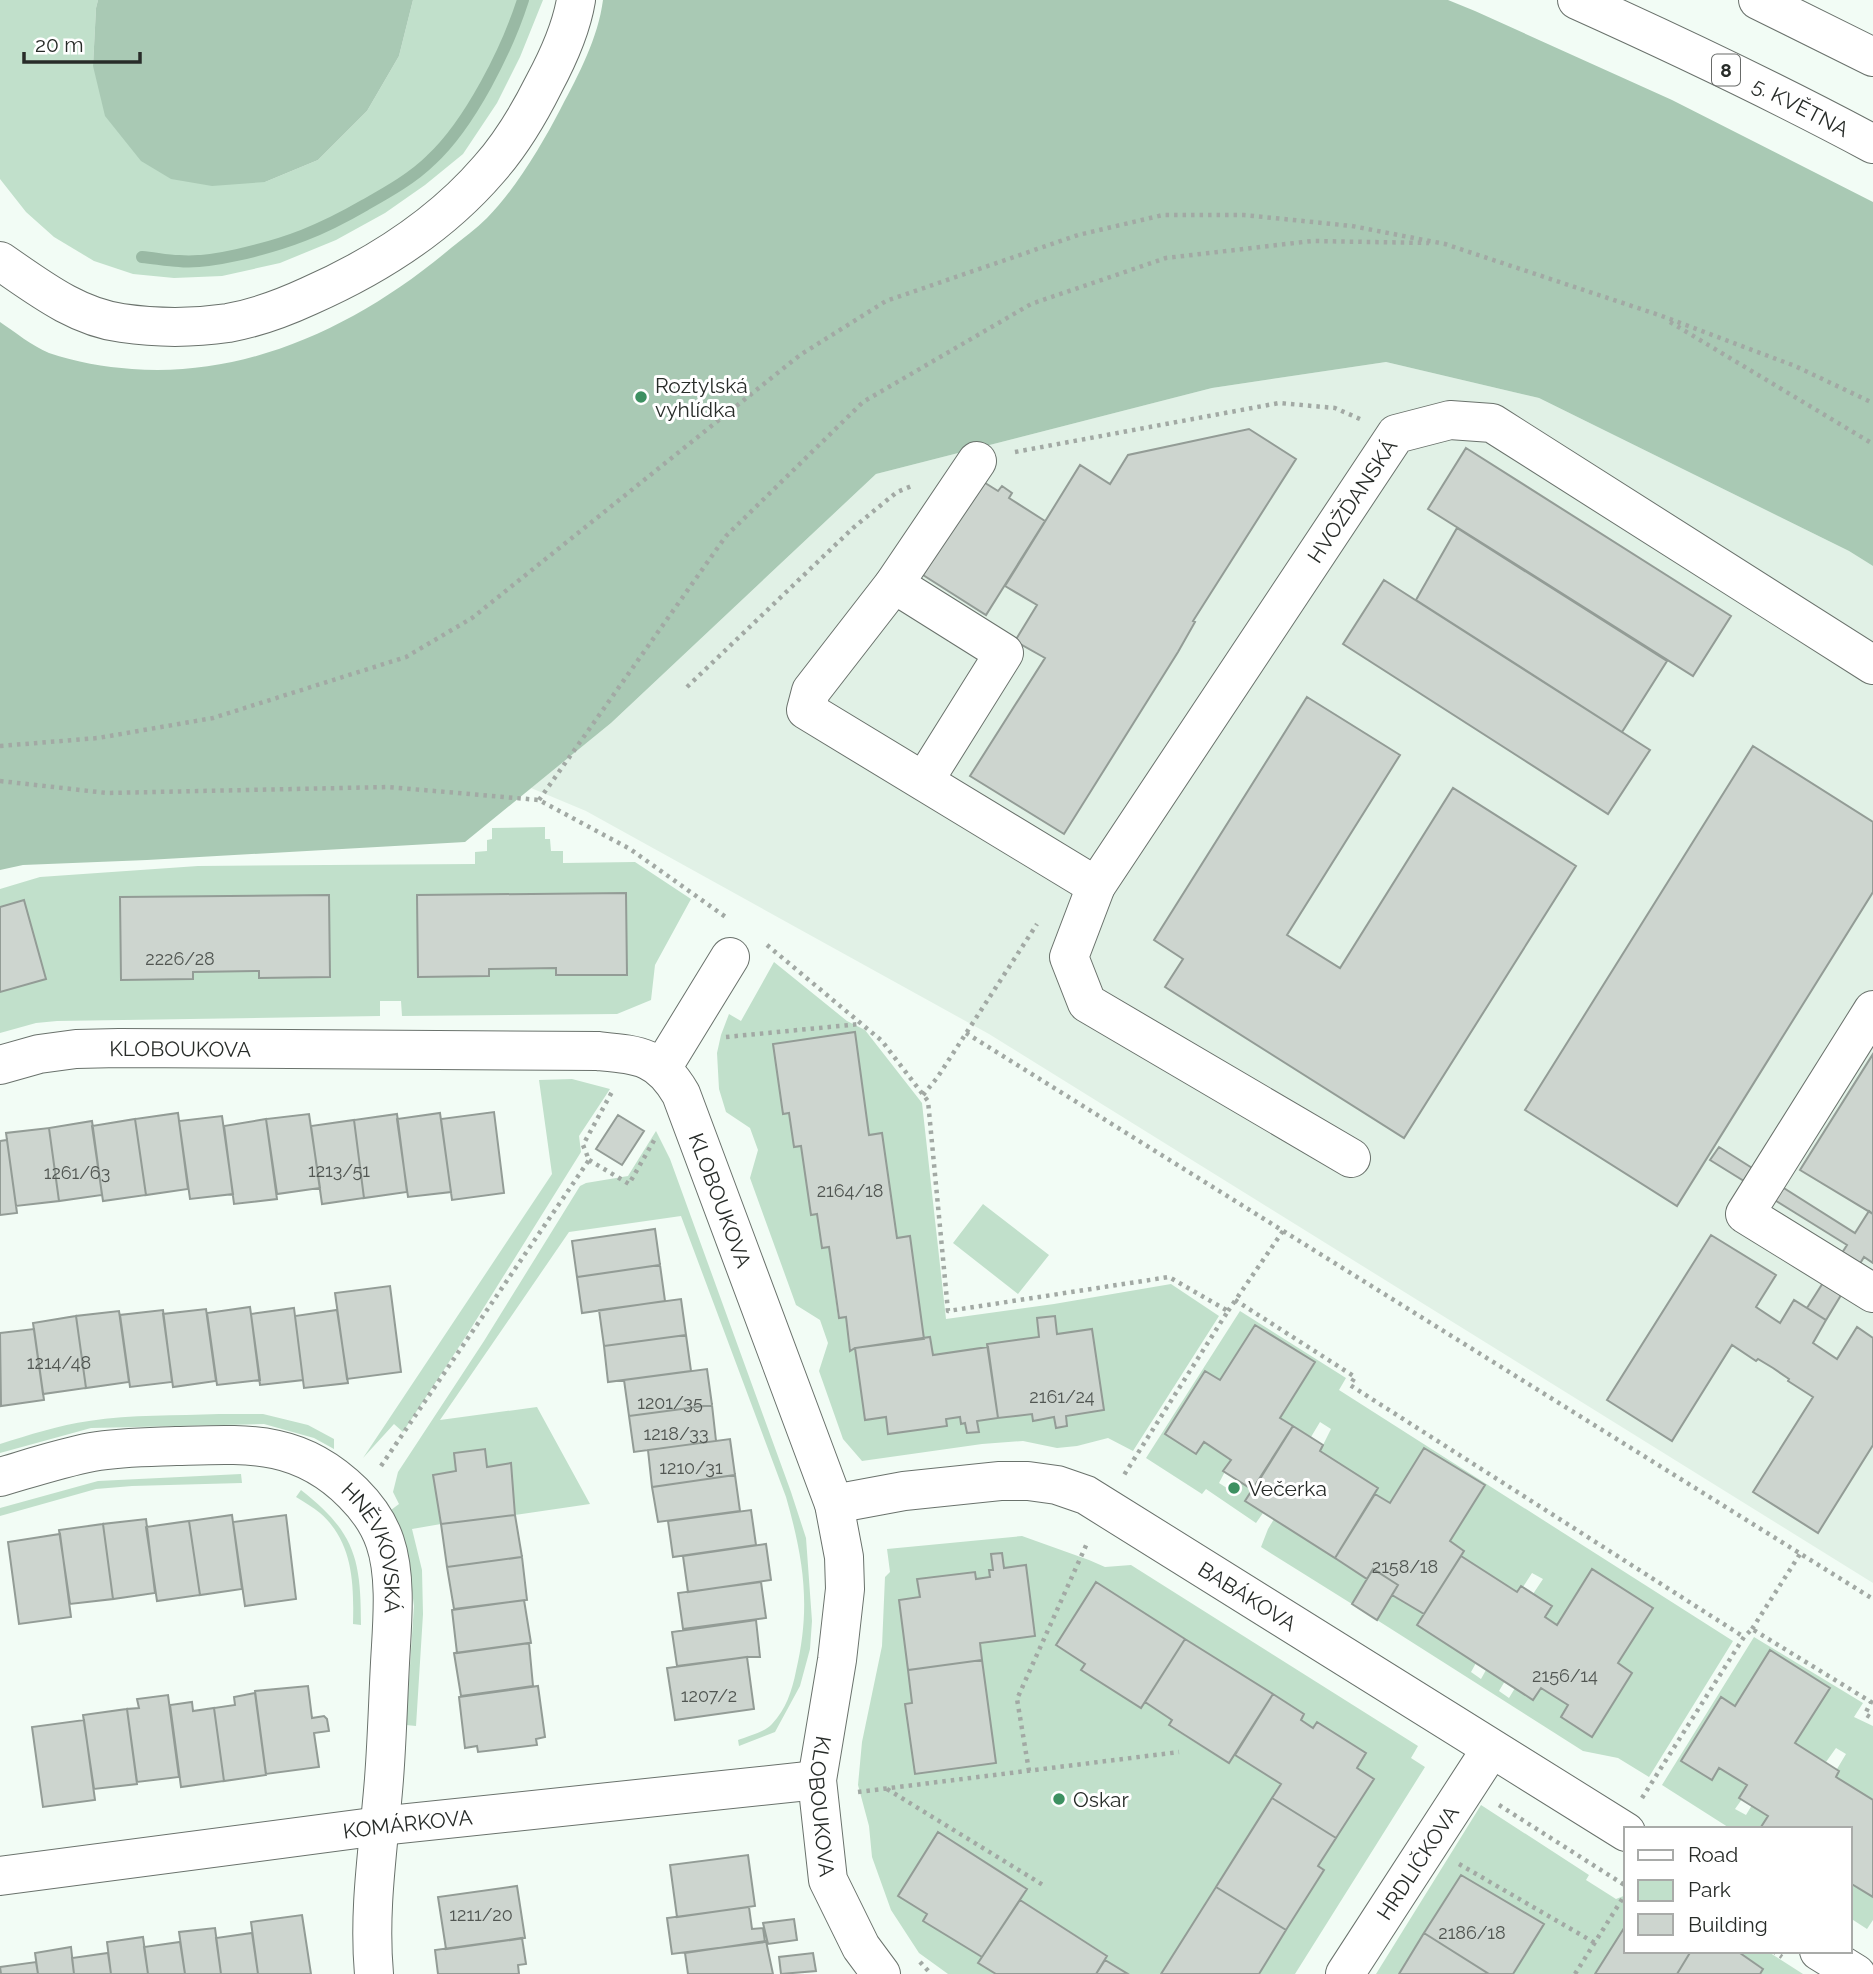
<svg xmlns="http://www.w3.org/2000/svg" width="1873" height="1974" viewBox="0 0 1873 1974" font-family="Raleway,sans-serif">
<rect width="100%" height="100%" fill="#f2fcf5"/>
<!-- built -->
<path fill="#e1f1e6" d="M1386 362 1539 398 1849 551 1873 566V1583L989 1034 586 811 531 788 611 723 876 474 1212 388Z"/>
<!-- green -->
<path fill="#c1e0cb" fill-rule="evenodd" d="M0 0H98L96 8 93 66 265 182 318 160 367 111 399 56 413 0H543L520 57 497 103 463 154 425 185 385 213 336 240 280 263 222 276 174 278 133 274 94 261 54 237 26 212 0 179Z
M545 827V839H550L551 851H563V863L635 862 691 899 655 965 651 1000 617 1014 402 1016 401 1001H380V1016L57 1021 36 1023 0 1033V992L46 979 24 901 0 907V889L40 877 198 866 475 864V852L487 851V840L492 839V828ZM626 893 627 975H556V968L489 969 418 976 417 895ZM329 896 330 977 260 978 259 971 193 972 192 979 121 980V897Z
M774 962 847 1021 865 1030 922 1103 946 1319 1054 1304 1171 1284 1219 1316 1133 1451 1108 1438 1077 1446 1057 1448 1023 1441 982 1444 862 1461 843 1439 819 1371 828 1343 820 1320 796 1305 750 1178 758 1150 750 1128 726 1112 719 1089 717 1053 721 1035 729 1014 741 1021ZM854 1032 869 1135 882 1133 897 1238 910 1237 924 1339 930 1338 933 1355 988 1347V1344L1039 1337 1037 1318 1055 1316 1057 1334 1092 1330 1104 1410 1066 1416 1067 1426 1056 1428 1054 1417 1033 1421 1032 1414 977 1421 978 1432 967 1433 965 1423 961 1424 960 1417 946 1419 947 1426 888 1434 886 1417 865 1420 855 1348 850 1350 846 1317H838L829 1247 817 1214H811L801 1146 794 1147 789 1113 783 1114 773 1044Z
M572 1079 610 1089 579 1136 581 1152 468 1333 403 1432 394 1424 363 1458 552 1174 539 1080Z
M656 1131 670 1159 791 1492 806 1538 812 1621 810 1649 800 1686 775 1732 739 1746 738 1740C748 1736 765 1732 772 1724 786 1709 792 1691 796 1671 811 1607 804 1560 786 1497L681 1216 569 1232 440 1420 537 1407 590 1504 515 1515 511 1463 487 1467 485 1449 454 1453 456 1471 441 1524 412 1529 422 1570 423 1614 416 1726 406 1725 414 1606 406 1545 391 1510 399 1504 393 1492 398 1472 484 1341 580 1186 586 1183 628 1176Z
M983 1204 1049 1255 1018 1294 953 1243Z
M1240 1311 1346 1378 1339 1390 1733 1641 1649 1777 1618 1758 1583 1751 1377 1620 1392 1595 1424 1614 1417 1625 1476 1663 1471 1672 1481 1679 1486 1670 1505 1681 1499 1691 1509 1698 1515 1688 1533 1700 1541 1688 1568 1705 1561 1717 1592 1737 1632 1673 1618 1663 1652 1608 1592 1569 1557 1625 1545 1617 1552 1606 1533 1594 1543 1579 1532 1573 1523 1587H1521L1517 1592 1461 1556 1464 1550 1450 1541 1484 1485 1424 1448 1390 1503 1375 1494 1378 1488 1320 1451 1331 1429 1320 1422 1311 1437 1280 1418 1315 1363 1256 1325 1220 1380 1205 1371 1196 1454 1204 1442 1231 1460 1219 1483 1230 1490 1236 1480 1253 1490 1246 1501 1263 1513 1256 1523 1206 1489 1202 1494 1146 1458Z
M219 1414H263L308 1425 334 1439V1449L314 1438 264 1424 91 1428 0 1453V1444C29 1435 59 1425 89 1421 132 1414 176 1416 219 1414Z
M241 1474 242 1483 132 1486 96 1489 0 1516V1508L98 1481Z
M301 1490C355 1532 361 1559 361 1625L353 1624C354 1583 353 1542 320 1513 313 1507 304 1502 296 1497Z
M1274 1519 1368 1579 1352 1604 1261 1547 1268 1529Z
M1022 1536 1089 1560 1105 1567 1131 1565 1418 1746 1411 1758 1425 1767 1295 1974H1259L1324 1870 1318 1866 1374 1779 1357 1768 1317 1722 1313 1728 1301 1720 1304 1714 1096 1582 1056 1646 1085 1664 1082 1669 1141 1708 1145 1702 1172 1720 1169 1726 1228 1763 1235 1755 1281 1784 1161 1974H1128L1105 1960 1107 1955 1020 1900 1027 1888 938 1832 898 1896 927 1914 923 1921 982 1957 979 1963 996 1974H948L919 1953 891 1910 872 1857 869 1826 858 1785 862 1742 882 1646 885 1577 890 1572 887 1549ZM1002 1553 1004 1568 1026 1566 1035 1636 980 1643 996 1763 915 1774 905 1704 912 1703 899 1600 920 1597 918 1579 974 1572 976 1579 990 1577 989 1570H993L992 1554Z
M1754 1637 1863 1703 1854 1717 1873 1726V1800L1836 1777 1839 1771 1837 1769 1846 1754 1836 1748 1826 1762 1795 1743 1830 1688 1770 1650 1735 1706 1720 1697 1681 1761 1712 1780 1719 1768 1747 1785 1739 1797 1742 1799 1735 1809 1746 1815 1752 1805 1768 1816 1764 1829H1731L1662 1785Z
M1481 1805 1589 1875 1586 1880 1616 1899 1626 1895V1925L1595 1974H1513L1544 1924 1461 1875 1399 1974H1376Z
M1850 1883 1873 1897V1920L1867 1929 1850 1918Z
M1737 1951H1767L1803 1974H1760L1763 1968Z"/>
<!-- forest -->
<path fill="#a9c9b4" d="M98 0H413L399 56 367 111 318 160 265 182 212 186 171 179 141 161 105 116 93 66 96 8Z
M603 0H1448L1475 11 1672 100 1873 202V566L1849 551 1539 398 1386 362 1212 388 876 474 611 723 465 842 147 860 23 865 0 870V322C15 332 32 346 49 353 76 362 104 367 132 369 251 378 362 323 451 248 463 238 476 229 487 218 515 190 543 143 561 108 579 74 598 38 603 0Z"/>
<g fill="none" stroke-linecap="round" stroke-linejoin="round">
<!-- stream -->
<path stroke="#99b9a4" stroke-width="12" d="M142 257C155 258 167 261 179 261 198 263 219 259 237 255 287 244 322 230 365 205 388 192 413 178 431 160 470 124 507 50 523 0"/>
</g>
<!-- building -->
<path fill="#cdd5cf" stroke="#939c96" stroke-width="2" d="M1249 429 1296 459 1193 621 1195 622 1178 652 1064 834 970 776 1045 658 1015 641 1037 605 1005 586 1080 465 1110 484 1128 455Z
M1466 448 1731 616 1693 676 1428 509Z
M982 481 998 491 1002 486 1012 493 1009 498 1045 521 986 615 923 575Z
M1457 528 1667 661 1622 732 1416 600Z
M1384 580 1650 750 1608 814 1343 644Z
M1307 697 1400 755 1287 935 1340 968 1453 788 1576 866 1404 1138 1165 987 1183 959 1154 940Z
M1753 746 1873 822V892L1677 1206 1525 1110Z
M626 893 627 975H556V968L489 969V976L418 977 417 895Z
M329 895 330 977 259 978V971L193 972V979L121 980 120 897Z
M24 900 46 979 0 992V907Z
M855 1032 869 1135 882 1133 897 1238 910 1236 924 1339 855 1348 850 1351 846 1317 839 1318 829 1247 822 1248 817 1214 811 1215 801 1146 794 1147 789 1113 783 1114 773 1044Z
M1873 1054V1214L1800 1170Z
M494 1112 504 1193 452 1200 441 1119Z
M178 1113 188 1189 146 1195 135 1119Z
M440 1113 451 1192 408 1197 397 1119Z
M309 1114 320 1188 277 1194 266 1119Z
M397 1114 407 1192 364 1198 354 1120Z
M618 1115 644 1131 622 1165 596 1149Z
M222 1116 233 1194 190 1199 179 1121Z
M135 1119 146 1195 103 1201 92 1126Z
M266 1119 277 1199 234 1204 224 1126Z
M354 1120 364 1198 322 1204 311 1126Z
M92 1121 102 1195 59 1201 49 1128Z
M49 1128 59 1201 16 1206 6 1133Z
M7 1140 17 1213 0 1215V1141Z
M1719 1147 1855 1233 1869 1211 1873 1214V1263L1864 1257 1826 1320 1807 1308 1847 1245 1710 1160Z
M655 1229 660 1265 577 1277 572 1241Z
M1711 1235 1776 1275 1756 1307 1780 1323 1794 1300 1826 1320 1813 1343 1837 1359 1857 1327 1873 1338V1445L1818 1533 1753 1492 1813 1397 1788 1381 1789 1379 1773 1368 1758 1359 1756 1361 1732 1345 1672 1441 1607 1400Z
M660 1265 665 1301 582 1313 577 1277Z
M390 1286 401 1372 347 1379 335 1293Z
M681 1299 686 1335 604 1346 599 1310Z
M250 1307 260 1380 217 1385 207 1313Z
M294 1308 303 1380 260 1385 251 1314Z
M206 1309 216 1381 173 1387 163 1314Z
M163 1310 172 1382 130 1387 120 1315Z
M337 1310 348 1383 304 1388 295 1316Z
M119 1311 129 1382 86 1388 76 1316Z
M76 1316 86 1388 43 1394 33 1323Z
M1055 1316 1057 1334 1092 1329 1104 1410 1066 1416 1067 1426 1056 1428 1054 1417 1033 1421 1032 1414 998 1418 987 1344 1039 1337 1037 1318Z
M1255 1325 1315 1362 1280 1418 1293 1426 1253 1490 1223 1471 1231 1460 1204 1442 1196 1454 1165 1434 1205 1371 1220 1380Z
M34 1329 44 1400 1 1406 0 1333Z
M686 1335 691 1371 608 1382 604 1346Z
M930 1337 933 1355 988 1347 998 1418 977 1421 979 1432 967 1433 965 1423 961 1424 960 1417 946 1419 947 1426 888 1434 886 1417 865 1420 855 1348Z
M707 1369 712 1405 629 1416 624 1380Z
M712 1405 716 1441 634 1452 629 1416Z
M1293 1426 1323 1445 1320 1451 1378 1488 1335 1558 1245 1501Z
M730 1439 735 1475 652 1487 648 1450Z
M1424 1448 1485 1485 1450 1541 1464 1551 1424 1614 1392 1595 1398 1585 1373 1569 1367 1579 1335 1558 1375 1494 1390 1503Z
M485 1449 487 1467 511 1463 515 1515 441 1524 433 1475 456 1471 454 1453Z
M735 1475 740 1511 658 1522 652 1487Z
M751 1510 756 1545 673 1557 668 1521Z
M232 1515 242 1589 200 1595 189 1521Z
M286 1515 296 1599 245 1606 233 1522Z
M515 1515 522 1557 447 1567 441 1524Z
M146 1519 155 1593 113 1599 103 1524Z
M189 1521 200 1595 157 1601 146 1527Z
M103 1524 113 1599 70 1604 59 1530Z
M60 1534 71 1617 19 1624 8 1542Z
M766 1544 771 1580 688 1592 683 1556Z
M1002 1553 1004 1568 1026 1565 1035 1636 980 1643 982 1660 908 1670 899 1600 920 1597 917 1579 975 1572 976 1579 990 1577 989 1570H993L991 1554Z
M1461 1556 1517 1592 1521 1586 1552 1606 1545 1617 1557 1625 1592 1569 1653 1608 1618 1663 1632 1673 1592 1737 1561 1717 1568 1705 1541 1688 1533 1700 1417 1625Z
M522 1557 527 1600 454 1609 447 1567Z
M1373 1569 1398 1585 1377 1620 1352 1604Z
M761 1582 766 1618 683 1629 678 1593Z
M1096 1582 1185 1639 1141 1708 1081 1670 1085 1664 1056 1645Z
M524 1600 531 1643 457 1653 452 1610Z
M756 1620 760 1657H747L677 1666 672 1632Z
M1185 1639 1273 1694 1229 1763 1169 1725 1172 1720 1145 1702Z
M529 1643 533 1686 461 1696 454 1653Z
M1770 1650 1830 1688 1795 1743 1839 1771 1836 1777 1873 1800V1897L1850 1883V1829H1764L1761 1827 1768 1816 1739 1798 1747 1785 1719 1768 1712 1780 1681 1761 1721 1697 1735 1706Z
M747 1657 754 1709 675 1720 667 1668Z
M982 1660 996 1763 915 1774 905 1704 912 1703 908 1670Z
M308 1686 312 1718 324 1716 327 1719 329 1731 314 1733 319 1767 266 1774 255 1691Z
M538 1686 545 1737 536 1739 537 1745 478 1752 477 1746 465 1748 459 1697Z
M255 1693 266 1775 224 1781 214 1708 235 1705 234 1697Z
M1273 1694 1304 1714 1301 1720 1313 1728 1317 1722 1366 1753 1357 1768 1374 1779 1336 1838 1272 1798 1281 1784 1235 1755Z
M168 1695 179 1777 137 1782 127 1709 139 1708 137 1699Z
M192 1702 193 1711 214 1708 224 1781 181 1787 170 1705Z
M127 1709 137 1784 94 1789 83 1715Z
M84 1720 95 1800 43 1807 32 1727Z
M1272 1798 1336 1838 1318 1866 1324 1870 1286 1930 1216 1887Z
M938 1832 1027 1889 982 1957 923 1921 927 1914 898 1896Z
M748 1855 755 1906 677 1917 670 1865Z
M1461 1875 1544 1924 1513 1974H1489L1424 1933Z
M517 1886 525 1938 446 1949 438 1897Z
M1216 1887 1286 1930 1259 1974H1161Z
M1020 1900 1107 1956 1096 1974H996L978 1963Z
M749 1907 752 1929 763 1928 765 1942 672 1954 667 1918Z
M302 1915 311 1974H258L251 1922Z
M794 1919 797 1940 768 1944 763 1923Z
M1626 1925V1951H1691L1677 1974H1595Z
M215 1928 221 1974H185L179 1932Z
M252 1933 258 1974H221L216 1938Z
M1424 1933 1489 1974H1399Z
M143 1937 148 1974H111L107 1942Z
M522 1938 526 1964 518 1965 519 1974H438L435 1950Z
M766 1941 773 1974H688L685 1953Z
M180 1942 185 1974H148L144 1947Z
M71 1947 74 1974H38L35 1953Z
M1691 1951H1737L1763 1969 1760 1974H1677Z
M108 1953 111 1974H74L72 1958Z
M813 1953 816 1971 781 1974 779 1957Z
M1105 1960 1128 1974H1096Z
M36 1962 38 1974H1L0 1967Z"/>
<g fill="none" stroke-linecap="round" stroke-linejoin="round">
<!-- minor casing -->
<g stroke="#6a726c" stroke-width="40">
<g id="minor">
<path d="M977 461 894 584 811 691 806 710 1096 886"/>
<path d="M894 584 1004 653 924 781"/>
<path d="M1873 1010 1745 1214 1873 1293"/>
<path id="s1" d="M0 1065 39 1054 76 1049 119 1048 598 1051C639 1055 659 1056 681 1094L834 1504 844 1557 845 1589 837 1660 817 1780 828 1880 861 1947 881 1974"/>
<path d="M662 1068 730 957"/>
<path id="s2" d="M1351 1158 1087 1003 1069 957 1096 886 1396 434 1450 420 1492 423 1873 665"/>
<path id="s3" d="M0 1477C31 1468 61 1458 92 1452 120 1447 148 1447 176 1446 247 1444 299 1439 353 1493 366 1506 379 1524 385 1542 397 1577 392 1625 390 1663 388 1701 387 1740 384 1779 379 1844 368 1908 374 1974"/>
<path id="s4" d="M834 1504 904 1491 1000 1481H1028L1057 1485 1086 1495 1626 1832"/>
<path id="s5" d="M0 1876 380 1826 817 1780"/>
<path d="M1819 1951 1856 1974"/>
<path id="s6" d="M1345 1974 1491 1749"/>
</g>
</g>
<!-- highway casing -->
<g stroke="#6a726c" stroke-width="40">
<g id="highway">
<path id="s7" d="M1577 0C1677 45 1776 92 1873 144"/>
<path d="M1758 0 1873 57"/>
<path d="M0 261C38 287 76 317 122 323 156 328 194 328 228 323 256 318 283 308 309 296 377 266 440 226 489 169 512 143 529 114 544 84 558 58 571 30 576 0"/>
</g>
</g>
<!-- path -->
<path stroke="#a2a9a4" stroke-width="4.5" stroke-dasharray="3.5 5" stroke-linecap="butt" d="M1670 322 1873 444
M1015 452 1279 403 1335 408 1360 419
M687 687 853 528 897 492 914 485
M0 746 98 738 213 718 406 657 472 618 800 355 886 301 1078 235 1163 215H1244L1352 226 1445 244 1659 315 1795 366 1873 403
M0 781 107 793 388 787 539 800 630 849 727 918
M539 800 726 536 863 402 1031 304 1166 258 1312 241 1429 243
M767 945 882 1041 928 1101 948 1311 1169 1277 1228 1311 1124 1475
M966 1033 1873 1599
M726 1037 860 1024
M923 1095 937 1078 1037 924
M589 1160 629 1184 656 1137
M1235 1300 1355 1377 1350 1385 1744 1637
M1228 1311 1283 1231
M381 1466 589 1160 583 1145 613 1090
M1752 1629 1800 1554
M1029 1771 1017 1699 1088 1541
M887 1789 1043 1885
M858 1792 1179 1752
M1642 1798 1744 1637 1752 1629 1871 1702 1865 1714 1873 1719
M1499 1805 1626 1886
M1459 1864 1595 1943
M1773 1951 1782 1957
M920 1962 931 1974
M1575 1974 1626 1893"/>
<!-- minor -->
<use href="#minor" stroke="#fff" stroke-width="38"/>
<!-- highway -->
<use href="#highway" stroke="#fff" stroke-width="38"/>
</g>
<!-- markers -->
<g fill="#3d9061" stroke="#fff" stroke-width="2.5">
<circle cx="641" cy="397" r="7"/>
<circle cx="1234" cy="1488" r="7"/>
<circle cx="1059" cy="1799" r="7"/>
</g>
<g text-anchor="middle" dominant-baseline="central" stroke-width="6" stroke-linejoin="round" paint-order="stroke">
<!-- number labels -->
<g font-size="18" fill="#515652">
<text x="180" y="958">2226/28</text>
<text x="339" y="1170">1213/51</text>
<text x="77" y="1172">1261/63</text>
<text x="850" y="1190">2164/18</text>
<text x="59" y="1362">1214/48</text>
<text x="1062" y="1396">2161/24</text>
<text x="670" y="1402">1201/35</text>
<text x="676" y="1433">1218/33</text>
<text x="691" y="1467">1210/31</text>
<text x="1405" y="1566">2158/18</text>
<text x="1565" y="1675">2156/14</text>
<text x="709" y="1695">1207/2</text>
<text x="481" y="1914">1211/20</text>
<text x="1472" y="1932">2186/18</text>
</g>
<!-- shield labels -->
<rect fill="#fff" stroke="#686b69" stroke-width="2" x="1712" y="54.5" width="28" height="31" rx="5"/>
<g font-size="19" font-weight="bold" fill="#282c29">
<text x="1726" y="70">8</text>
</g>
<!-- street labels -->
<g font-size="21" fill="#282c29" stroke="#fff">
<text stroke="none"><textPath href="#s7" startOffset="248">5. KVĚTNA</textPath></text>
<text stroke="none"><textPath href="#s2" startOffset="894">HVOŽĎANSKÁ</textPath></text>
<text stroke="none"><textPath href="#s1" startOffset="182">KLOBOUKOVA</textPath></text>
<text stroke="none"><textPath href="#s1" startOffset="812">KLOBOUKOVA</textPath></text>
<text stroke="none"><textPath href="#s3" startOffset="430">HNĚVKOVSKÁ</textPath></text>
<text stroke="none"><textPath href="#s4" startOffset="446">BABÁKOVA</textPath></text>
<text stroke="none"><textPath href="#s1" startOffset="1442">KLOBOUKOVA</textPath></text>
<text stroke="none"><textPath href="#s5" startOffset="411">KOMÁRKOVA</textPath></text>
<text stroke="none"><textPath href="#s6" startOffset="133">HRDLIČKOVA</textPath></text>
</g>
<!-- poi labels -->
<g font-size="21" fill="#282c29" stroke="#fff" text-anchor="start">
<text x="655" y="385">Roztylská<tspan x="655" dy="24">vyhlídka</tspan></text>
<text x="1248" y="1488">Večerka</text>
<text x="1073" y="1799">Oskar</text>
</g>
</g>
<!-- legend -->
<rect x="1624" y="1827" width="228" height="126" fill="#ffffff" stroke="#a9aba9" stroke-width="2"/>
<rect x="1638" y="1850" width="35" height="10" fill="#ffffff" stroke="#a9aba9" stroke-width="2"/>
<text x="1688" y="1862" font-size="21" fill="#282c29">Road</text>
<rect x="1638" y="1880" width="35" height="21" fill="#c1e0cb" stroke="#a9aba9" stroke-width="2"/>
<text x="1688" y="1897" font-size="21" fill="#282c29">Park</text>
<rect x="1638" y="1914" width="35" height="21" fill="#cdd5cf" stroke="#a9aba9" stroke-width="2"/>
<text x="1688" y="1932" font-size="21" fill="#282c29">Building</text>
<!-- scale -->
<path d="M24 52v10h116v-10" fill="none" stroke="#282c29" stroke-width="3.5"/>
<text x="35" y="52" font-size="21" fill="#282c29" stroke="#ffffff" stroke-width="5" paint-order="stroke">20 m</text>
</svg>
